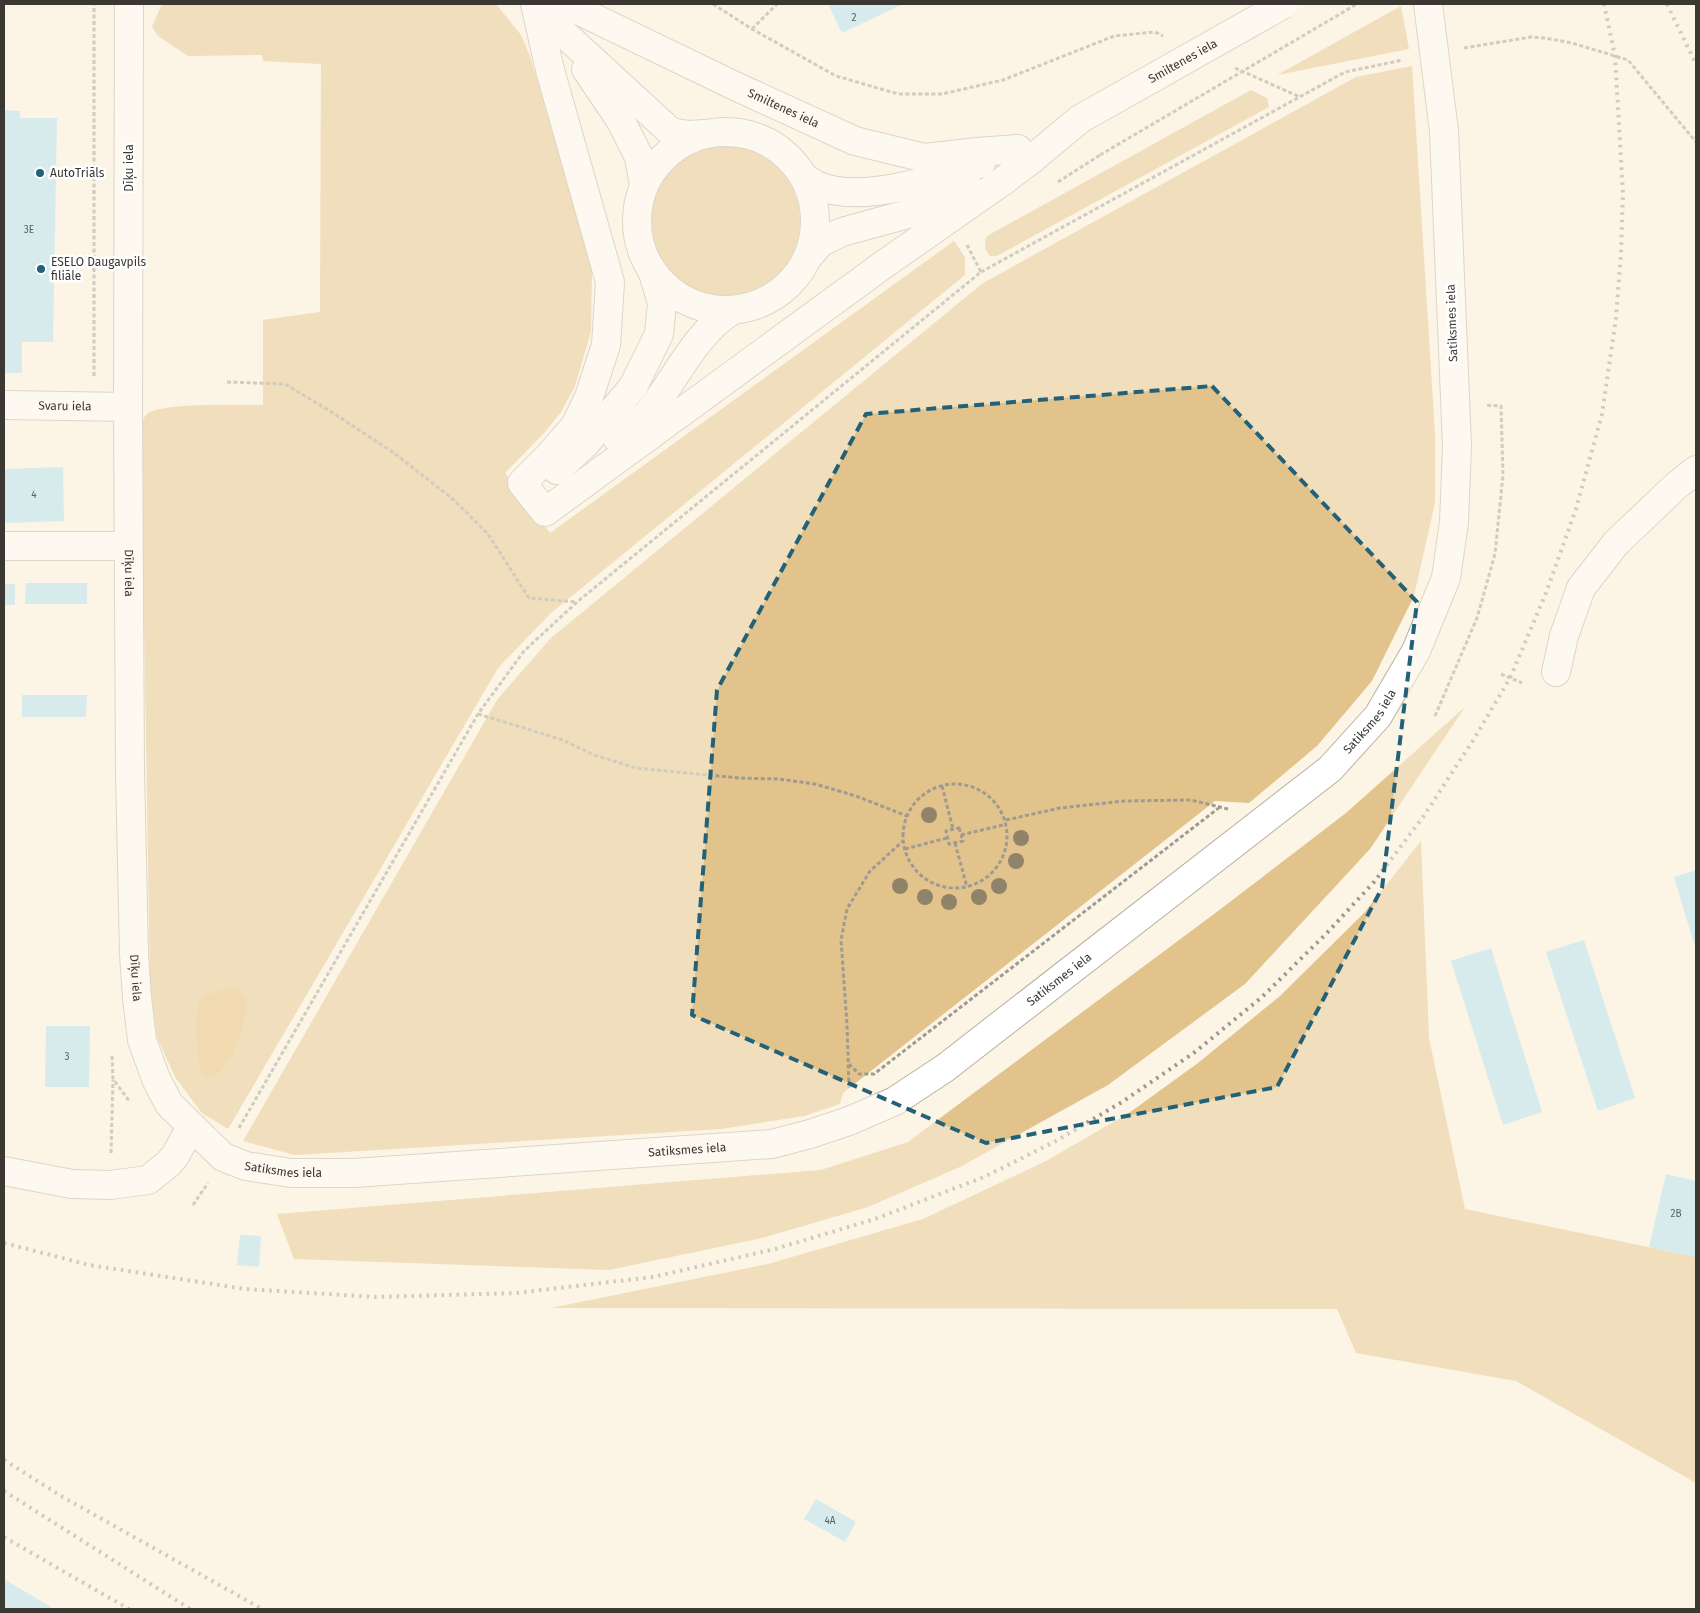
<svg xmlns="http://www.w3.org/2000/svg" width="1700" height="1613" viewBox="0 0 1700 1613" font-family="'Fira Sans',sans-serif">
<rect width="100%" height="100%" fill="#fcf4e5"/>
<!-- green -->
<path fill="#e2c38b" d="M164 4H496L521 35 530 56 592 266 591 331 575 386 561 412 544 433 505 473 550 533 954 241 965 257V275L551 613 498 668 228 1129 202 1113 175 1077 157 1037 150 985 141 425C142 422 144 417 147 414 161 402 242 405 263 405V320L320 312 321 64 263 61 262 55 188 56 158 36 152 27 161 6Z
M1401 6 1409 49 1277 75Z
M1412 66 1435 434V503L1414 596 1372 681 1317 746 1249 803 1215 801 843 1093 840 1104 804 1116 721 1129 295 1155 243 1141 497 700 551 638 983 283 1356 77Z
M1251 90 1267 98 1269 107 997 256H990C984 249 984 244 987 236Z
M650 221a75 75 0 1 1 150 0a75 75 0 1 1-150 0Z
M1465 707 1370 849 1245 984 1108 1085 960 1167 868 1207 762 1238 609 1270 294 1259 277 1214 821 1170 908 1142 1218 911 1346 813Z
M1421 841 1429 1038 1465 1209 1696 1257V1483L1516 1381 1356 1353 1337 1309 551 1308 768 1264 923 1219 1046 1161 1129 1113 1198 1063 1280 996 1364 913Z"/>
<!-- water -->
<path fill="#e4bb6e" d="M226 988C266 987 235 1054 223 1069 220 1072 217 1075 214 1077L204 1076 199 1068C198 1047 192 1015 202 997Z"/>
<!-- building -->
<path fill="#aae1f7" d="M828 4H903L842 33Z
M4 110 20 111V118H57L53 342H22V373H4Z
M63 467 64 521 4 523V469Z
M26 583H87V604H25Z
M4 584H15V605H4Z
M22 695H87L86 717H22Z
M1696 870V950L1674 877Z
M1584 940 1635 1098 1598 1111 1546 952Z
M1491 948 1542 1112 1503 1125 1451 961Z
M46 1026H90L89 1087H45Z
M1666 1174 1696 1181V1257L1649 1247Z
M240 1235 261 1236 259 1267 237 1265Z
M816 1499 856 1522 845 1542 804 1519Z
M4 1579 51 1607 49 1609H4Z"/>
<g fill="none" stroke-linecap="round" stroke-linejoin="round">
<!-- minor casing -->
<g stroke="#b8b0a2" stroke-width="30">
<g id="minor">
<path id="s1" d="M129 4 128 407 130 772 134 954 137 998 142 1040 156 1079 169 1104 223 1157 246 1166 291 1173H354L772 1144 810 1134 849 1121 895 1101 945 1068 1330 769 1378 716 1416 651 1446 578 1454 522 1457 446 1444 131 1428 4"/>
<path d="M535 4 550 70 610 282 606 345 589 397 575 426 549 456 522 483 545 512 883 265 1003 181 1032 159"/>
<path d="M537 4 562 32 671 132 688 135 705 134"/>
<path id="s2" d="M565 4 735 86 855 141 925 158 978 152 1018 149"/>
<path d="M586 69 621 121 639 157 644 185"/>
<circle cx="726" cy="221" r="89"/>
<path d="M1015 167 1032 159 1080 119"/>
<path d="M804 178C809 180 813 184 818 186 862 204 937 179 981 163"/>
<path d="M809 256 821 242 842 232 915 212 950 199 970 189"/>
<path id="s3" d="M4 405 128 407"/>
<path d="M617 438C628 430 641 421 650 411 677 377 695 333 733 310"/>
<path d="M557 470 585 444 633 387 659 334 662 303 653 273"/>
<path d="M4 546H128"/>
<path d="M1556 672 1564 636 1581 588 1616 543 1677 485 1696 470"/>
<path d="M4 1171 72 1184 110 1185 148 1180 168 1164 175 1156 191 1127"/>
</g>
</g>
<!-- path -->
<path stroke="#a09b91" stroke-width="3" stroke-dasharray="4 2.5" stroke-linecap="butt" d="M713 4 752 29 836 76 898 94H942L1003 80 1114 36 1155 32 1163 36
M752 29 777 4
M1464 48 1531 37 1545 38 1572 43 1628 60 1696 142
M1235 68 1300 97
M1058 182 1100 155
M981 272 1345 72 1403 60
M94 376V4
M227 382 285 384 330 411 394 453 454 500 488 534 529 598 576 602
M1501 674 1522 683
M478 714 563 740 594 755 636 768 739 778 779 779 815 784 856 796 907 816
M1435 716 1477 618 1495 554 1503 475 1501 406 1485 405
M903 836a52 52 0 1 1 104 0a52 52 0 1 1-104 0Z
M942 786 953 829
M1006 820 1060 808 1124 801 1191 800 1228 809
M959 828 963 841 949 844 946 831Z
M961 835 1007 824
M955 843 967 887
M905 849 947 838
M112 1056 113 1079 130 1102
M849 1064 859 1074H874L1220 807
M849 1088 847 1024 841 940 847 909 870 871 903 841
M239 1128 478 714 524 651 577 602 981 272 967 245
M111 1153 113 1080
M193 1205 208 1183"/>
<!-- minor -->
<use href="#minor" stroke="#fff" stroke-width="28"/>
<!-- rail -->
<path stroke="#9d978d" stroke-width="4" stroke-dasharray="2.5 5" stroke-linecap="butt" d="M1667 4 1696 64
M4 1243 89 1265 245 1289 376 1297 516 1293 653 1277 775 1249 875 1219 984 1177 1056 1141 1122 1102 1195 1052 1262 997 1326 934 1374 882 1423 817 1474 739 1510 678 1546 593 1576 509 1602 414 1616 318 1621 253 1623 194 1615 56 1604 4
M4 1460 61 1496 262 1609
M4 1491 190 1609
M4 1537 129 1609"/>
<!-- minor-bridge casing -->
<g stroke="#b8b0a2" stroke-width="30" stroke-linecap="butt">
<g id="minor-bridge">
<path id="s4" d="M1080 119 1284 4"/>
</g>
</g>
<!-- path-bridge -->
<path stroke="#a09b91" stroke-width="3" stroke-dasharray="4 2.5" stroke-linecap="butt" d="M1100 155 1357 4"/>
<!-- minor-bridge -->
<use href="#minor-bridge" stroke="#fff" stroke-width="28"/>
</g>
<!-- trees -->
<g fill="#8f8369">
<circle cx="929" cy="815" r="8"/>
<circle cx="1021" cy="838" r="8"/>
<circle cx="1016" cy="861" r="8"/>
<circle cx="900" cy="886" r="8"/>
<circle cx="999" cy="886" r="8"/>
<circle cx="925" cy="897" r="8"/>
<circle cx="979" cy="897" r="8"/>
<circle cx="949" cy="902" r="8"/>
</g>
<!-- marked area -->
<path d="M0 0H1700V1613H0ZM1212 386 1417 602 1382 888 1277 1087 986 1143 692 1015 717 690 866 414Z" fill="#fcf4e5" fill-opacity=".55" fill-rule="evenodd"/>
<path fill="none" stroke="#226177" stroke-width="4" stroke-dasharray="10 6" stroke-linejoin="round" d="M1212 386 1417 602 1382 888 1277 1087 986 1143 692 1015 717 690 866 414Z"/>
<!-- markers -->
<g fill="#226177" stroke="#fff" stroke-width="2">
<circle cx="40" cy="173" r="5"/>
<circle cx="41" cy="269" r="5"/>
</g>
<g text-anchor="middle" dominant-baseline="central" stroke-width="5" stroke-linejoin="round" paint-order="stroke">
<!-- number labels -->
<g font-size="10" fill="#576264">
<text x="854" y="18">2</text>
<text x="29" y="230">3E</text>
<text x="34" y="495">4</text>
<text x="67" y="1057">3</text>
<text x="1676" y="1214">2B</text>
<text x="830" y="1521">4A</text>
</g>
<!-- street labels -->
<g font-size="12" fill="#3b3833" stroke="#fff">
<text stroke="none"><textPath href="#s4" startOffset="118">Smiltenes iela</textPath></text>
<text stroke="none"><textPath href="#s2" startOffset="242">Smiltenes iela</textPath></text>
<text transform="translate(129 168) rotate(-90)">Dīķu iela</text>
<text transform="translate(1452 323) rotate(-92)">Satiksmes iela</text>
<text stroke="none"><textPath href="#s3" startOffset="61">Svaru iela</textPath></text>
<text stroke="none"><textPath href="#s1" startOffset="569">Dīķu iela</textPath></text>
<text stroke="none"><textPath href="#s1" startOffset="2474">Satiksmes iela</textPath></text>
<text stroke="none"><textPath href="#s1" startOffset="974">Dīķu iela</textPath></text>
<text stroke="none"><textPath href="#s1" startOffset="2069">Satiksmes iela</textPath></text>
<text stroke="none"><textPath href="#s1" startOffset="1649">Satiksmes iela</textPath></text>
<text stroke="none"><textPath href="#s1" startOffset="1244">Satiksmes iela</textPath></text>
</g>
<!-- poi labels -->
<g font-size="12" fill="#3b3833" stroke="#fff" text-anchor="start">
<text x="50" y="173">AutoTriāls</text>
<text x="51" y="262">ESELO Daugavpils<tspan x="51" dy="14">filiāle</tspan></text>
</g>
</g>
<!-- border -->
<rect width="1700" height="1613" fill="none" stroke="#3b3833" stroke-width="10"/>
</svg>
